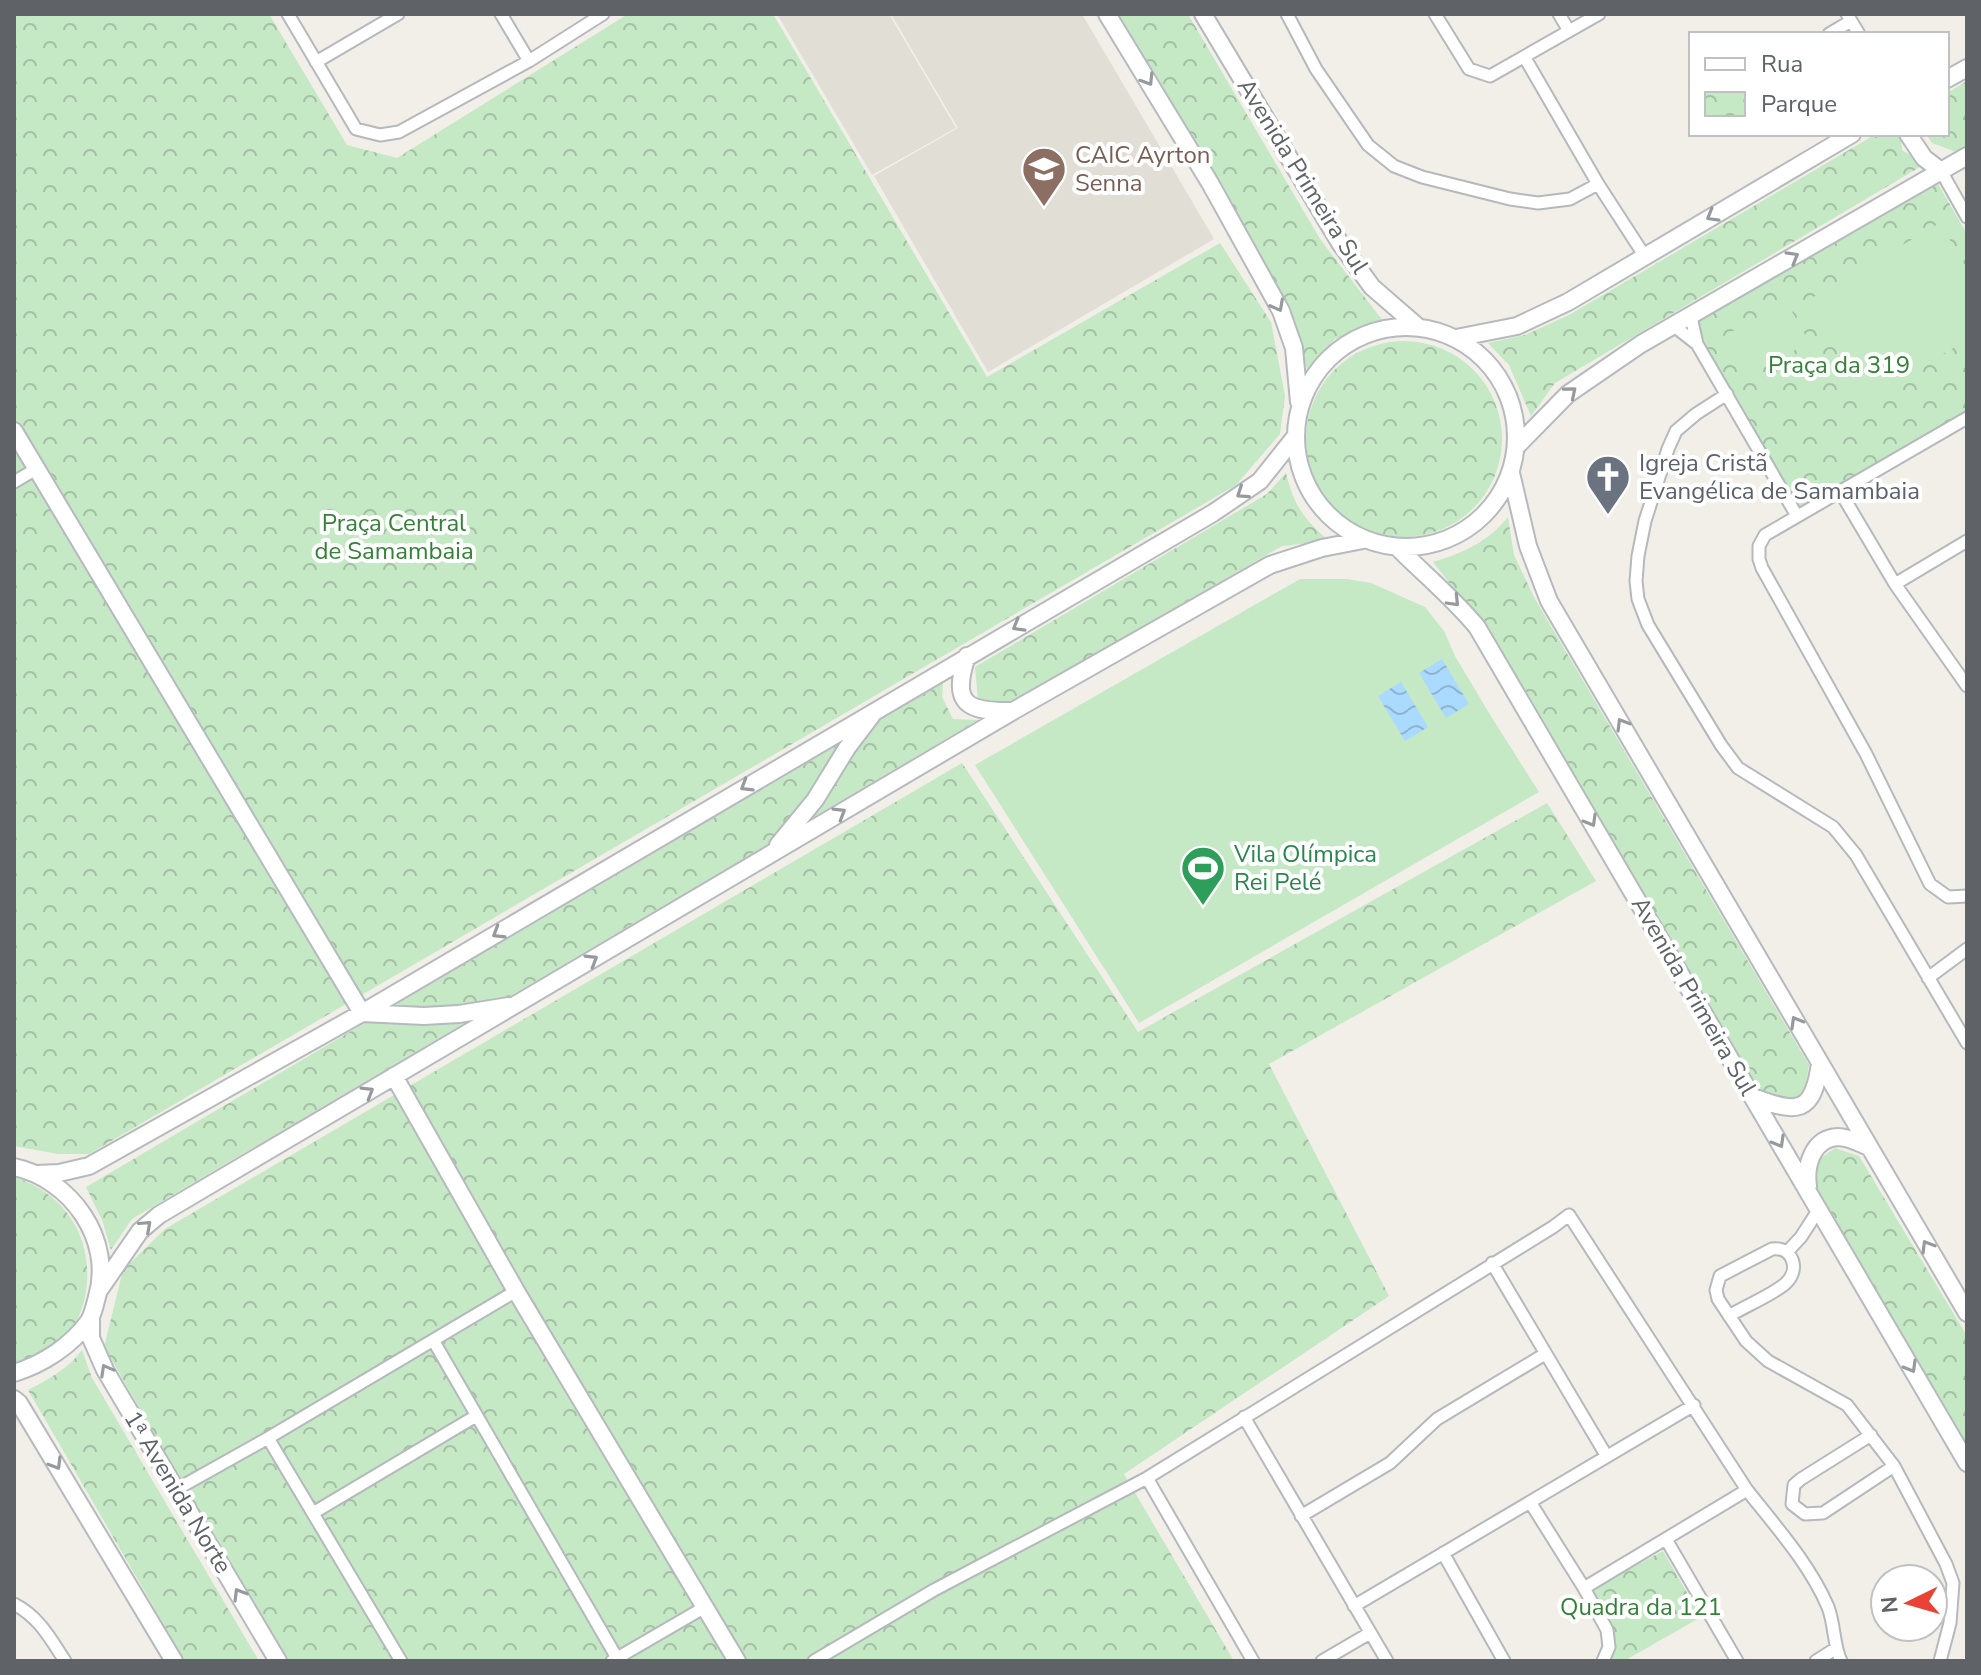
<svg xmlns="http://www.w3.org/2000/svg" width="1981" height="1675" viewBox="0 0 1981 1675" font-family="'Nunito Sans',sans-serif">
<defs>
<pattern id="park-crowns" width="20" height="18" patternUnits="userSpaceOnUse" patternTransform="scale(2)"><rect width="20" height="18" fill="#c5e8c5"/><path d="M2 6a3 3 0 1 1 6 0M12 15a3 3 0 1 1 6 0" fill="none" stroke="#a3c0a4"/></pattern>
<pattern id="water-waves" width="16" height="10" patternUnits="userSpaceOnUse" patternTransform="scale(2)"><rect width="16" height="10" fill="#aadaff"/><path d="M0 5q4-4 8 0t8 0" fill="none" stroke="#8eb4d2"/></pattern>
</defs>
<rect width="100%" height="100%" fill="#f1efe8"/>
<!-- education -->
<path fill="#e1ded6" d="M777 14H889L956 128 872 175Z
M891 14H1082L1214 239 988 372 874 176 958 128Z"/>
<!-- park -->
<path fill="url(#park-crowns)" d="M14 14H269L347 145 397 158 628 14H773L987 377 1220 243 1271 322 1285 396 1280 434 1236 485 89 1154H58L14 1146Z
M1116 14H1188L1320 239 1383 321 1335 339 1307 370 1291 310Z
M1967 81V148L1959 153 1932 143 1926 134H1947V93Z
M1876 134H1901L1902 150 1925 164 1555 383 1531 416 1509 365 1488 343 1525 335 1569 315Z
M1937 182 1967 234V418L1791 519 1683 329Z
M1306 439a98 98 0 1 1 196 0a98 98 0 1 1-196 0Z
M1286 473C1294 506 1304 519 1329 541L1282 546 1010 703 978 699 975 667 1267 494Z
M1508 517 1514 555 1535 599 1809 1065 1804 1096 1783 1108 1764 1097 1479 621 1433 562C1463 553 1488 542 1508 517Z
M943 683 942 697 953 719 978 720 132 1219 111 1250 102 1220 86 1187Z
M962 763 1138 1032 1547 803 1596 881 1269 1064 1389 1296 1124 1474 1234 1661H287L104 1347 123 1270 165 1229Z
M1835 1148 1859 1156 1967 1336V1451L1815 1193 1817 1161Z
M14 1177C65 1193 94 1238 86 1291 84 1306 77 1324 66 1336 51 1352 34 1360 14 1369Z
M82 1350 92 1378 259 1661H185L28 1390C49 1379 68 1369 82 1350Z
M1663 1551 1701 1617 1624 1661H1609L1608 1640 1583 1594Z"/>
<!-- pitch -->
<path fill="#c5e8c5" d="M1940 223 1967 269V340L1867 398 1810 299Z
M1786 301 1809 342 1746 378 1722 337Z
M1300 579H1347L1371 583 1425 607 1444 631 1455 656 1492 718 1539 792 1139 1023 975 765Z"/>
<!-- water -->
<path fill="url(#water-waves)" d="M1442 659 1469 704 1446 718 1419 673Z
M1401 682 1428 727 1405 741 1378 696Z"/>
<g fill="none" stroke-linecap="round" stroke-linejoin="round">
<!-- street casing -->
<g stroke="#b5b8bc" stroke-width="15">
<path id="street" d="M288 14 356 129 380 135 399 132 529 61 603 14
M501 14 529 61
M1287 14 1316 69 1368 145 1394 166 1422 177 1510 199 1538 203 1570 199 1598 184
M1435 14 1469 69 1490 76 1599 14
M1559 14 1569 31
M1847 14 1859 34
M1829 34 1851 21
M1525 58 1598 184 1644 255
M316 62 398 14
M1941 171 1967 217
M1691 317 1697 344 1797 516
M1674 326 1697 344
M1727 394 1696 414 1676 431 1668 449 1645 521 1638 556 1636 581 1638 599 1648 625 1721 745 1738 768 1833 827 1856 855 1967 1043
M1967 418 1765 535 1759 546V559L1762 568 1866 754 1930 884 1948 897 1967 896
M14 482 36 469
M1841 493 1895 584 1967 686
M1895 584 1967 541
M1928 978 1967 949
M1788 1251 1801 1237 1819 1209
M1492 1263 1606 1455
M1729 1316C1745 1306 1773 1295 1786 1283 1801 1269 1792 1246 1772 1249L1720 1276 1716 1290 1718 1299 1746 1341 1768 1361 1847 1405 1894 1466 1946 1564 1953 1583 1950 1623 1940 1661
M433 1340 617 1658
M1244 1417 1387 1661
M1871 1435 1801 1479 1794 1485 1792 1504 1805 1514 1823 1513 1894 1466
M268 1438 516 1291
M1147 1478 1253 1661
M177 1489 268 1438 401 1661
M1530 1502 1584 1588 1607 1630 1609 1647 1603 1661
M313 1513 476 1416
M1301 1516 1390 1463 1437 1419 1545 1354
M1667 1541 1737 1661
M1443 1553 1504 1661
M1584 1588 1747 1490
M14 1604C39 1617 50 1638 65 1661
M1354 1606 1694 1405
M612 1661 705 1607
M814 1661 934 1590 1147 1478 1553 1227 1569 1215 1747 1490C1776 1527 1809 1563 1828 1607 1835 1625 1833 1644 1841 1661
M1322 1661 1370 1633
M1816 1661 1835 1649"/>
</g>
<!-- secondary casing -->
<g stroke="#b6babf" stroke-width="20">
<path id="secondary" d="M1107 14 1210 183 1281 311 1294 348 1299 402
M1203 14 1340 243 1372 287 1417 326
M1947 79 1967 68
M1908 134 1924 158 1941 171
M1296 437a110 110 0 1 1 220 0a110 110 0 1 1-220 0Z
M1456 338 1517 326 1568 302 1852 134
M14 431 362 1013 424 1016 459 1014 509 1006
M1516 447 1568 394 1641 344 1967 156
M1511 473 1528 546 1549 601 1967 1313
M1398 548C1425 575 1453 598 1477 627L1967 1463
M967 656C951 704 966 712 1013 711
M778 845 815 800 847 748 872 715
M394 1076 516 1291 737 1661
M1753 1097C1798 1114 1813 1114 1820 1063
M14 1167C71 1179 114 1240 97 1297 95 1305 93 1314 89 1321 71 1346 43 1364 14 1373
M37 1174 59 1173 89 1166 362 1013 1213 513 1260 481 1295 437
M1808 1186C1805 1165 1813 1138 1838 1137 1849 1137 1859 1143 1869 1147
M100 1289 140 1231 159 1215 1013 711 1270 565 1322 548 1363 540
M91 1319V1338L105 1370 278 1661
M14 1399 19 1403 174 1661"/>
</g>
<!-- street -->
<use href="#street" stroke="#fff" stroke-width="11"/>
<!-- secondary -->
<use href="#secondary" stroke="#fff" stroke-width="16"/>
</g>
<!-- one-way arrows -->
<defs><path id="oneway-chevron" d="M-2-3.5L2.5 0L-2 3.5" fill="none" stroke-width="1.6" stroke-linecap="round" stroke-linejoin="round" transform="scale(2)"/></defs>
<g stroke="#979a9d">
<use href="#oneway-chevron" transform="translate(1148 80) rotate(58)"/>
<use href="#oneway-chevron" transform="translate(1712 216) rotate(150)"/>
<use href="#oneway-chevron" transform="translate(1793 257) rotate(-30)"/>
<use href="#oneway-chevron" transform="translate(1278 306) rotate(62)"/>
<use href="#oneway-chevron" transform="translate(1571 392) rotate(-40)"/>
<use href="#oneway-chevron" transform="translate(1242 493) rotate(146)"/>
<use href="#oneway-chevron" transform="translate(1454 601) rotate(46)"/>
<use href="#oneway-chevron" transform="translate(1018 626) rotate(150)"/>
<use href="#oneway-chevron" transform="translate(1622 724) rotate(-121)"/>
<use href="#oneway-chevron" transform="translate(746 786) rotate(149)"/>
<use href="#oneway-chevron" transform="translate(840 813) rotate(-31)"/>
<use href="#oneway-chevron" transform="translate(1591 821) rotate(60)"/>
<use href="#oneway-chevron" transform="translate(498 933) rotate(149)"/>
<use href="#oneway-chevron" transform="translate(592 960) rotate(-31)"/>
<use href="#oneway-chevron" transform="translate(1796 1022) rotate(-120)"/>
<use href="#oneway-chevron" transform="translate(368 1092) rotate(-31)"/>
<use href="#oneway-chevron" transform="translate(1779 1142) rotate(60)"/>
<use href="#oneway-chevron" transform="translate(146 1226) rotate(-42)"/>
<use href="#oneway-chevron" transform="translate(1927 1246) rotate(-121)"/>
<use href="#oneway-chevron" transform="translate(1911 1367) rotate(60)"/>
<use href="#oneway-chevron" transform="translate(106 1370) rotate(-119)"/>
<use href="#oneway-chevron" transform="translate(56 1464) rotate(59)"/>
<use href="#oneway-chevron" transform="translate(239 1594) rotate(-121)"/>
</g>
<!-- icons -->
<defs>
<g id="school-pin" transform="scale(2.3)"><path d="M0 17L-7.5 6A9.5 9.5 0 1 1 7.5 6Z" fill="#8d6e63" stroke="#fff"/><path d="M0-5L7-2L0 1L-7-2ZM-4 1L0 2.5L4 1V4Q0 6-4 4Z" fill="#fff"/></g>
<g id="church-pin" transform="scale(2.3)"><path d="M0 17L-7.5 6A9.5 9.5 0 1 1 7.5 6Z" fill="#6b7280" stroke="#fff"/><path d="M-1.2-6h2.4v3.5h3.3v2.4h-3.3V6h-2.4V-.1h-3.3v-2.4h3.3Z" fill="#fff"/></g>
<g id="stadium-pin" transform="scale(2.3)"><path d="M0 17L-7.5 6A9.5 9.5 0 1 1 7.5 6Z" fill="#2e9e5b" stroke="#fff"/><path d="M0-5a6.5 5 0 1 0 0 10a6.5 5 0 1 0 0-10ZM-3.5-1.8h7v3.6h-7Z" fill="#fff"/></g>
</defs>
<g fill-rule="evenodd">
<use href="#school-pin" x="1044" y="169"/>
<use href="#church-pin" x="1608" y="477"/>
<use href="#stadium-pin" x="1203" y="868"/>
</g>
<g text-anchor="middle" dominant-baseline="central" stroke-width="8" stroke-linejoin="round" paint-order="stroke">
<!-- education labels -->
<g font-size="24" fill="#785e54" stroke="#fff" text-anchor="start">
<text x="1075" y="155">CAIC Ayrton<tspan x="1075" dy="28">Senna</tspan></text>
</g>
<!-- street labels -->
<g font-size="24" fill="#5f6368" stroke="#fff">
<text transform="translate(1303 176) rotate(58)">Avenida Primeira Sul</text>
<text transform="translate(1694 996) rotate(60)">Avenida Primeira Sul</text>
<text transform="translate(178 1492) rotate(59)">1ᵃ Avenida Norte</text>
</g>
<!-- park labels -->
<g font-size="24" fill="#348238" stroke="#fff">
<text x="1839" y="365">Praça da 319</text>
<text x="394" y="523">Praça Central<tspan x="394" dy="28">de Samambaia</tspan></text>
<text x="1641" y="1607">Quadra da 121</text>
</g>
<!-- worship labels -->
<g font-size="24" fill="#5b616d" stroke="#fff" text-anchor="start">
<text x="1639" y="463">Igreja Cristã<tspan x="1639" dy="28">Evangélica de Samambaia</tspan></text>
</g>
<!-- leisure labels -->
<g font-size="24" fill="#27864d" stroke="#fff" text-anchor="start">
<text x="1234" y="854">Vila Olímpica<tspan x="1234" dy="28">Rei Pelé</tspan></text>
</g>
</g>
<!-- border -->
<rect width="1981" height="1675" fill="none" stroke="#5f6368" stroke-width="32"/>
<!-- legend -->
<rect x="1689" y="32" width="260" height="104" fill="#ffffff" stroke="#bfc1c3" stroke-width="2"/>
<rect x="1705" y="58" width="40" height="12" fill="#ffffff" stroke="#bfc1c3" stroke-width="2"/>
<text x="1761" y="72" font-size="24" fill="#5f6368">Rua</text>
<rect x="1705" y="92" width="40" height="24" fill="url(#park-crowns)" stroke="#bfc1c3" stroke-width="2"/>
<text x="1761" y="112" font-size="24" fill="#5f6368">Parque</text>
<!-- north arrow -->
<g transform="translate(1909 1603) rotate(265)"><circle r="38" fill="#ffffff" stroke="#bfc1c3" stroke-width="2"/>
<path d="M0-6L14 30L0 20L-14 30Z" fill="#ea4335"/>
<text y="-12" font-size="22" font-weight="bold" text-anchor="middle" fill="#5f6368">N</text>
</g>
</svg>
